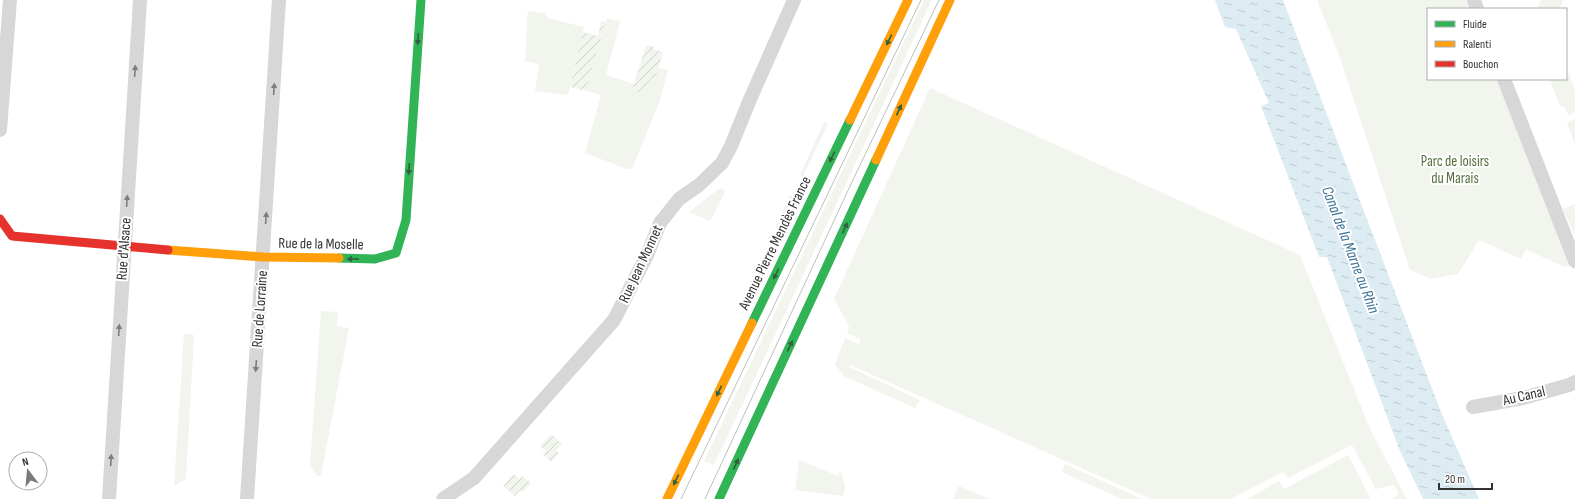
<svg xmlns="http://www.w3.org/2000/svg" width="1575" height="499" viewBox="0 0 1575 499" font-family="'Sofia Sans Condensed',sans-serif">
<defs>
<pattern id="garden-furrows" width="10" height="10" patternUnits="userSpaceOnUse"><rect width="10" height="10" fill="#f1f5ed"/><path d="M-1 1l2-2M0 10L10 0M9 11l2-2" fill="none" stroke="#cfd2cc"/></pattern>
<pattern id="water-ripples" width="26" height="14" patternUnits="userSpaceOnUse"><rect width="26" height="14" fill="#ddebf3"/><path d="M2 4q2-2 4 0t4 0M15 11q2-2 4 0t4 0" fill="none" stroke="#becad1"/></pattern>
</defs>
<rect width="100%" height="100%" fill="#fff"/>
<!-- green -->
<path fill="#f1f5ed" d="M924 0H932L714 465 704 461Z
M1317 0H1467L1470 9H1428V79H1498L1571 266 1564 267 1526 249 1521 259 1479 240 1458 274 1430 279 1410 270 1339 55Z
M1541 0H1563L1560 9H1537Z
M528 11 545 13 547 18 584 27 568 95 535 91 539 64 525 61 527 26 526 25Z
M607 18 620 21 606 75 634 84 632 90 650 79 655 80 658 68 668 70 659 103 632 169H627L585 153 601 95 586 91Z
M1569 74 1575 91V112L1569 115 1567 113 1564 106H1560L1550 81 1556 79H1566V75Z
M930 88 1300 255 1370 429 1407 499H1392L1399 494 1394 485 1376 489 1352 445 1288 478 1283 472 1231 499H1151L850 365 849 367 920 400 915 408 844 376 835 364 845 338 859 344 861 339 847 333 849 326 834 299Z
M1575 119V145L1567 123Z
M824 122 828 124 803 176 800 175Z
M720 188 725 191 710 221 689 212Z
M790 195 793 197 778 229 775 228Z
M1575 204V236L1563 209Z
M321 311 338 312 337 326 349 328 321 476H317L310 466Z
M184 334 194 335 186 479 174 486Z
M1348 455 1371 499H1247L1279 481 1284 489Z
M799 460 838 476 839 472 842 473 845 487 843 496 795 490Z
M1065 464 1142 499H1122L1062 472Z
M959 486 990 499H953Z"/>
<!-- garden -->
<path fill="url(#garden-furrows)" d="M601 21H606L586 91 570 87 583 32 598 36Z
M646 45 654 47 653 49 663 52 655 80 650 79 645 95 632 90Z
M551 434 562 444 556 451 559 453 551 462 543 454 546 451 540 446Z
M514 474 519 479 522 476 531 483 523 492 520 490 515 496 503 486Z"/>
<!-- water -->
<path fill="url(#water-ripples)" d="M1215 0H1283L1441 412 1479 499H1423L1400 451 1327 257H1319L1261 106 1269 103 1236 29 1225 27Z"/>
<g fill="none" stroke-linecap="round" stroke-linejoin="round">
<!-- street -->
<path stroke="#d7d7d7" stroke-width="14" d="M1474 0 1477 9
M1504 79 1575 261
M0 130 10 0
M1473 407 1523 398 1569 385 1575 382
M109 499 140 0
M247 499 279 0
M443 499 474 478 614 320 648 253 660 223 679 199 699 185 722 163 731 146 751 97 794 0"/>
<!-- fast -->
<path stroke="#30b455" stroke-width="9" d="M339 258 375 259 396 253 406 220 421 0
M752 323 850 120
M719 499 876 160"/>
<!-- slow -->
<path stroke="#ff9f0a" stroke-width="9" d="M850 120 908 0
M876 160 950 0
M168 250 263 257 339 258
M667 499 752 323"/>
<!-- jam -->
<path stroke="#e5322d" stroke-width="9" d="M0 219 12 236 168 250"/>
<!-- tram -->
<path stroke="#bebebe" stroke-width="1" d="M681 499 921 0
M705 499 851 184 939 0"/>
</g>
<!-- one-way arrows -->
<defs><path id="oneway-solid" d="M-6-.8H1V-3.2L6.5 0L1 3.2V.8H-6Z"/></defs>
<g fill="#32603f">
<use href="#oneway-solid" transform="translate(418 39) rotate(94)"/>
<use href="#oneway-solid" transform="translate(889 40) rotate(116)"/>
<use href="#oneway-solid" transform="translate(899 110) rotate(-65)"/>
<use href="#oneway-solid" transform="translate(832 157) rotate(116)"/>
<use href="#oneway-solid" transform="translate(409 169) rotate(94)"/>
<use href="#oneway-solid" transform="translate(845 228) rotate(-65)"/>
<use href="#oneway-solid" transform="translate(353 259) rotate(-179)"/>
<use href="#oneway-solid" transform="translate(776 274) rotate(116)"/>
<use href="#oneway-solid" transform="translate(790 346) rotate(-65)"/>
<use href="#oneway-solid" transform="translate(719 391) rotate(116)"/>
<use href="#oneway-solid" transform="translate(736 464) rotate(-65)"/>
<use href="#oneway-solid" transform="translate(676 480) rotate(116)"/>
</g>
<g fill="#7d7d7d">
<use href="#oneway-solid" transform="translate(135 71) rotate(-86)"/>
<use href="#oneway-solid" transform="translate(274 89) rotate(-86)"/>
<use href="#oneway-solid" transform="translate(127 201) rotate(-86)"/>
<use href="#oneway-solid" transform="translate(266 218) rotate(-86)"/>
<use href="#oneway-solid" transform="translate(119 330) rotate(-87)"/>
<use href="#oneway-solid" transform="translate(256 366) rotate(94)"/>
<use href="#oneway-solid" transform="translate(111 460) rotate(-87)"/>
</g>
<g text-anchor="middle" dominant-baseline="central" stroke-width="4" stroke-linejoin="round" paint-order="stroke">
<!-- park labels -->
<g font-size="15" fill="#56703f" stroke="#fff">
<text x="1455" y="161">Parc de loisirs<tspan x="1455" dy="17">du Marais</tspan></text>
</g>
<!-- street labels -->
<g font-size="15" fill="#333" stroke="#fff">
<text transform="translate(775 243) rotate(-64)">Avenue Pierre Mendès France</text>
<text transform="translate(321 244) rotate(1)">Rue de la Moselle</text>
<text transform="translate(124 249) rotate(-86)">Rue d'Alsace</text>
<text transform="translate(641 264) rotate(-65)">Rue Jean Monnet</text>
<text transform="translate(260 309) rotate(-86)">Rue de Lorraine</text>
<text transform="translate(1524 396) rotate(-13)">Au Canal</text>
</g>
<!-- water labels -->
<g font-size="16" font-style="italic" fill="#3f7597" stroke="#fff">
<text transform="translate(1350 250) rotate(69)">Canal de la Marne au Rhin</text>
</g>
</g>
<!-- legend -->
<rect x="1427" y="8" width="140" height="72" fill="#ffffff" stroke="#adadad"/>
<rect x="1435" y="21" width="20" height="6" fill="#30b455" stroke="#adadad"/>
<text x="1463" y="28" font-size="12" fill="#333333">Fluide</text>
<rect x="1435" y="41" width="20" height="6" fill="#ff9f0a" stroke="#adadad"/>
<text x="1463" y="48" font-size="12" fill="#333333">Ralenti</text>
<rect x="1435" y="61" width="20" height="6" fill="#e5322d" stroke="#adadad"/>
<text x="1463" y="68" font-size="12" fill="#333333">Bouchon</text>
<!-- north arrow -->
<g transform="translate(28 471) rotate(344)"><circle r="19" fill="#ffffff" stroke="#adadad"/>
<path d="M0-3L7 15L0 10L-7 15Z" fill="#7a7a7a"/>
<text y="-6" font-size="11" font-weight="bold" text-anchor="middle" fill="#333333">N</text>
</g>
<!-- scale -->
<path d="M1439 483v6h53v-6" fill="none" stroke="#333333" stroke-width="2"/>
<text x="1445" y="483" font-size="12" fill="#333333" stroke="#ffffff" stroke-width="3" paint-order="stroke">20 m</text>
</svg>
